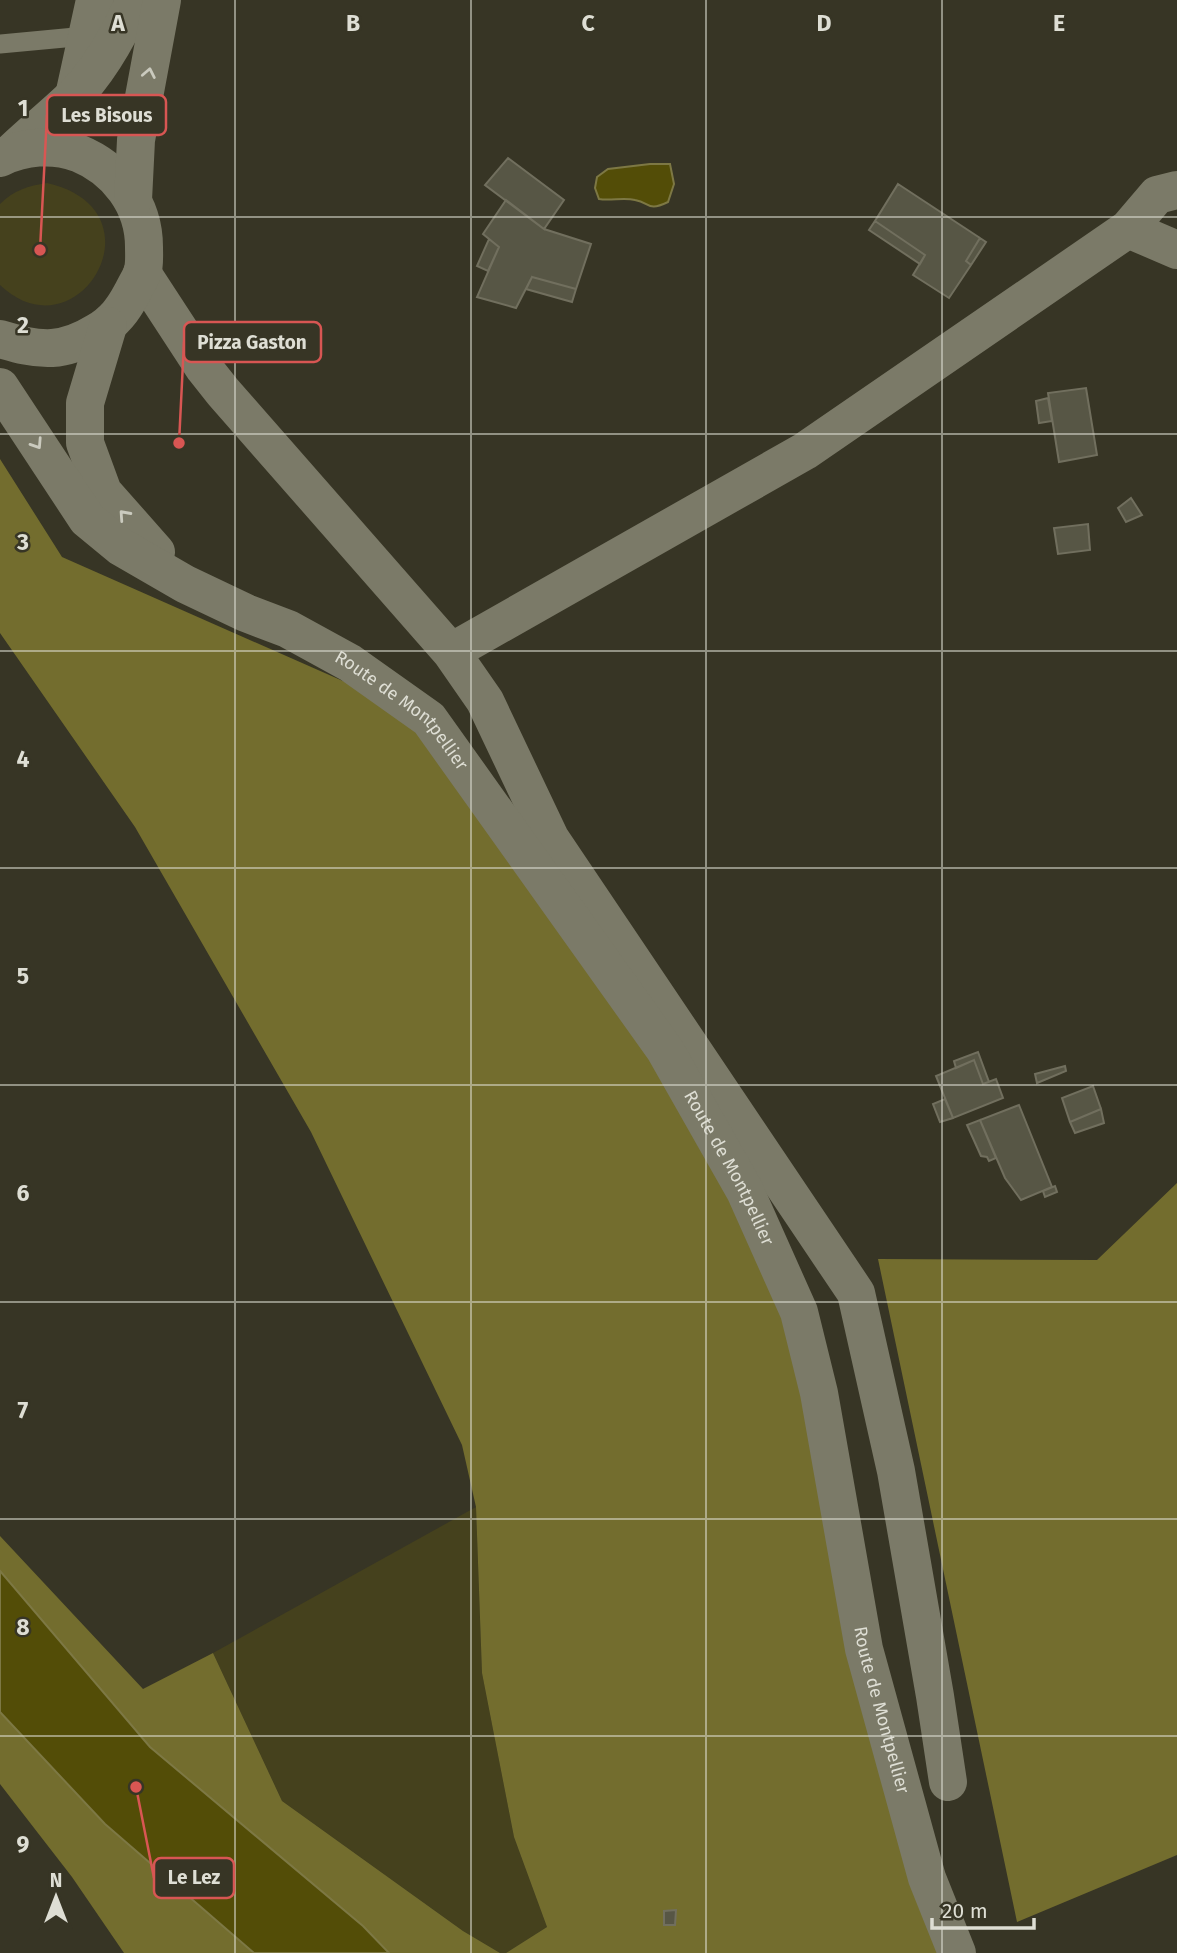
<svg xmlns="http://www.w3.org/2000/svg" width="1177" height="1953" viewBox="0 0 1177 1953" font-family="'Fira Sans',sans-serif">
<rect width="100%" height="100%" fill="#373525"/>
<!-- green -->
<path fill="#45411d" d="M47 183C166 210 78 359 0 285V204C14 190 28 186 47 183Z
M476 1507 482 1673 514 1837 547 1927 506 1953H500L463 1931 282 1801 213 1653Z"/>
<!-- forest -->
<path fill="#736d2e" d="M0 459 62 557 429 719 665 1050 799 1312 957 1953H506L547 1927 514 1837 482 1673 476 1507 462 1445 311 1132 135 827 0 633Z
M1177 1183V1855L1017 1922 878 1259 1097 1260Z
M0 1536 143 1689 213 1653 282 1801 463 1931 500 1953H124L72 1877 0 1784Z"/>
<!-- water -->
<path fill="#534d07" stroke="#7d7844" stroke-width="2" d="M650 164H670L674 184 668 202C647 212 651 203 635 200 624 197 611 201 599 199L595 188 597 177 608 169Z
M0 1571 150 1747 363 1926 389 1953H254L105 1824 0 1712Z"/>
<!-- building -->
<path fill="#575645" stroke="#716f5e" stroke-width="2" d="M508 158 564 200 544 229 485 185Z
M898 184 980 238 966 261 971 265 949 298 913 275 925 255 875 221Z
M506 200 544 229 591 244 576 289 532 277 516 308 477 297 499 247 483 234Z
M875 221 925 255 920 264 869 230Z
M980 238 986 242 971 265 966 261Z
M489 239 499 247 488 271 477 266Z
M532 277 576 289 572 302 526 289Z
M1086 388 1097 455 1059 462 1048 393Z
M1048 398 1052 421 1039 423 1036 401Z
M1131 498 1142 515 1126 522 1118 508Z
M1088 524 1090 550 1058 554 1054 528Z
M978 1052 989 1082 983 1084 974 1060 956 1068 954 1061Z
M974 1060 983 1084 996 1079 1003 1098 953 1118 936 1076Z
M1065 1066 1066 1071 1037 1083 1035 1074Z
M1093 1086 1101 1109 1070 1122 1062 1098Z
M945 1099 953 1118 940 1122 933 1104Z
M1019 1105 1052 1187 1021 1200 1005 1178 980 1120Z
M1101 1109 1104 1123 1075 1133 1070 1122Z
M980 1120 996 1158 989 1161 987 1157 981 1156 967 1125Z
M1055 1186 1057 1192 1045 1197 1043 1191Z
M676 1910 675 1925H664V1911Z"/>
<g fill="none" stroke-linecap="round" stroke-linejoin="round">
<!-- service -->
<path stroke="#7b7a68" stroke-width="19" d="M0 44 86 36"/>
<!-- minor -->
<path stroke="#7b7a68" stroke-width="38" d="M74 96 95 0
M1128 229 1157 195 1177 190
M142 273 204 368 223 392 451 652 485 701 550 838 856 1293 896 1471 935 1696 948 1782
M451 652 805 451 1128 229 1177 250"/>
<!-- secondary -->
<g stroke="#7b7a68" stroke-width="38">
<path d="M12 152C32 133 53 116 73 97 100 71 120 33 135 0"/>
<path d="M0 158C24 146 53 144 78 153 117 169 144 204 144 247 144 256 145 265 142 274 139 280 135 287 132 293 123 310 114 322 97 332 84 340 68 347 52 348 34 349 17 344 0 339"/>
<path d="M133 200 136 140 162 0"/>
<path d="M108 326 85 403V443L103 492 156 552"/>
<path id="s1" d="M0 387 87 519 121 547 185 584 246 613 288 629 350 663 429 719 665 1050 745 1191 799 1312 819 1393 864 1649 927 1878 957 1953"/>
</g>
</g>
<!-- one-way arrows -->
<defs><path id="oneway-chevron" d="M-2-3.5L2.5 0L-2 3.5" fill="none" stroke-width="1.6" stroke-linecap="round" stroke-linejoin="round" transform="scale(1.75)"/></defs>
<g stroke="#cacabe">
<use href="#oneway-chevron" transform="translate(149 73) rotate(-79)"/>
<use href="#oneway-chevron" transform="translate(37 444) rotate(57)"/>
<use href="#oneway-chevron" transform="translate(124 515) rotate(-132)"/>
</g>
<!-- grid -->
<path fill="none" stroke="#deded4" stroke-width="2" stroke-opacity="0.55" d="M235 0V1953M471 0V1953M706 0V1953M942 0V1953M0 217H1177M0 434H1177M0 651H1177M0 868H1177M0 1085H1177M0 1302H1177M0 1519H1177M0 1736H1177"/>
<g text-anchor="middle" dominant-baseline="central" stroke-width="5" stroke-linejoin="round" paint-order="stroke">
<!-- street labels -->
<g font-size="18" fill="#deded4" stroke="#373525">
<text stroke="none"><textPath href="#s1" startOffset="530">Route de Montpellier</textPath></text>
<text stroke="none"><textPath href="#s1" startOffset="1097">Route de Montpellier</textPath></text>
<text stroke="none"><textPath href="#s1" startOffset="1664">Route de Montpellier</textPath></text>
</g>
</g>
<g font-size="23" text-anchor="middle" font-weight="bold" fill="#deded4" stroke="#373525" stroke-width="5" stroke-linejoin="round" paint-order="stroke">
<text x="118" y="31">A</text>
<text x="353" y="31">B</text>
<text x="588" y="31">C</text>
<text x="824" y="31">D</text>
<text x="1059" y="31">E</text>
<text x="23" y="116">1</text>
<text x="23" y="333">2</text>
<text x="23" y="550">3</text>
<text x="23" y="767">4</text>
<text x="23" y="984">5</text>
<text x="23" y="1201">6</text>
<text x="23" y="1418">7</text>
<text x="23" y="1635">8</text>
<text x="23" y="1852">9</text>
</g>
<!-- callouts -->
<path fill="none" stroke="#d85653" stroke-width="2.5" d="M40 250L47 115M179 443L184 342M136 1787L154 1878"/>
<g fill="#d85653" stroke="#373525" stroke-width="2.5">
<circle cx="40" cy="250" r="7"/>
<circle cx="179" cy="443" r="7"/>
<circle cx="136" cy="1787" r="7"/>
</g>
<g fill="#373525" stroke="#d85653" stroke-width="2.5">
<rect x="47" y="95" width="119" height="40" rx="7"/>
<rect x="184" y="322" width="137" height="40" rx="7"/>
<rect x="154" y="1858" width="80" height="40" rx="7"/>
</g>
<g font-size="19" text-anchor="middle" font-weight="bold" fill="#deded4">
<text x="107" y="122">Les Bisous</text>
<text x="252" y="349">Pizza Gaston</text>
<text x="194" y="1884">Le Lez</text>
</g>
<!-- north arrow -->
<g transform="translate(56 1897)" stroke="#373525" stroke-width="5" paint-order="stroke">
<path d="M0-5L12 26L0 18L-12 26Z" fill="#deded4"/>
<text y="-10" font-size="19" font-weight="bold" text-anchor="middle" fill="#deded4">N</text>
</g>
<!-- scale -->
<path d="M932 1918v10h102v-10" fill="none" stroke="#deded4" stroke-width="3.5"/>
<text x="942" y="1918" font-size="21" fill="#deded4" stroke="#373525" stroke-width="5" paint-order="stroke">20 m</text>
</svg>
